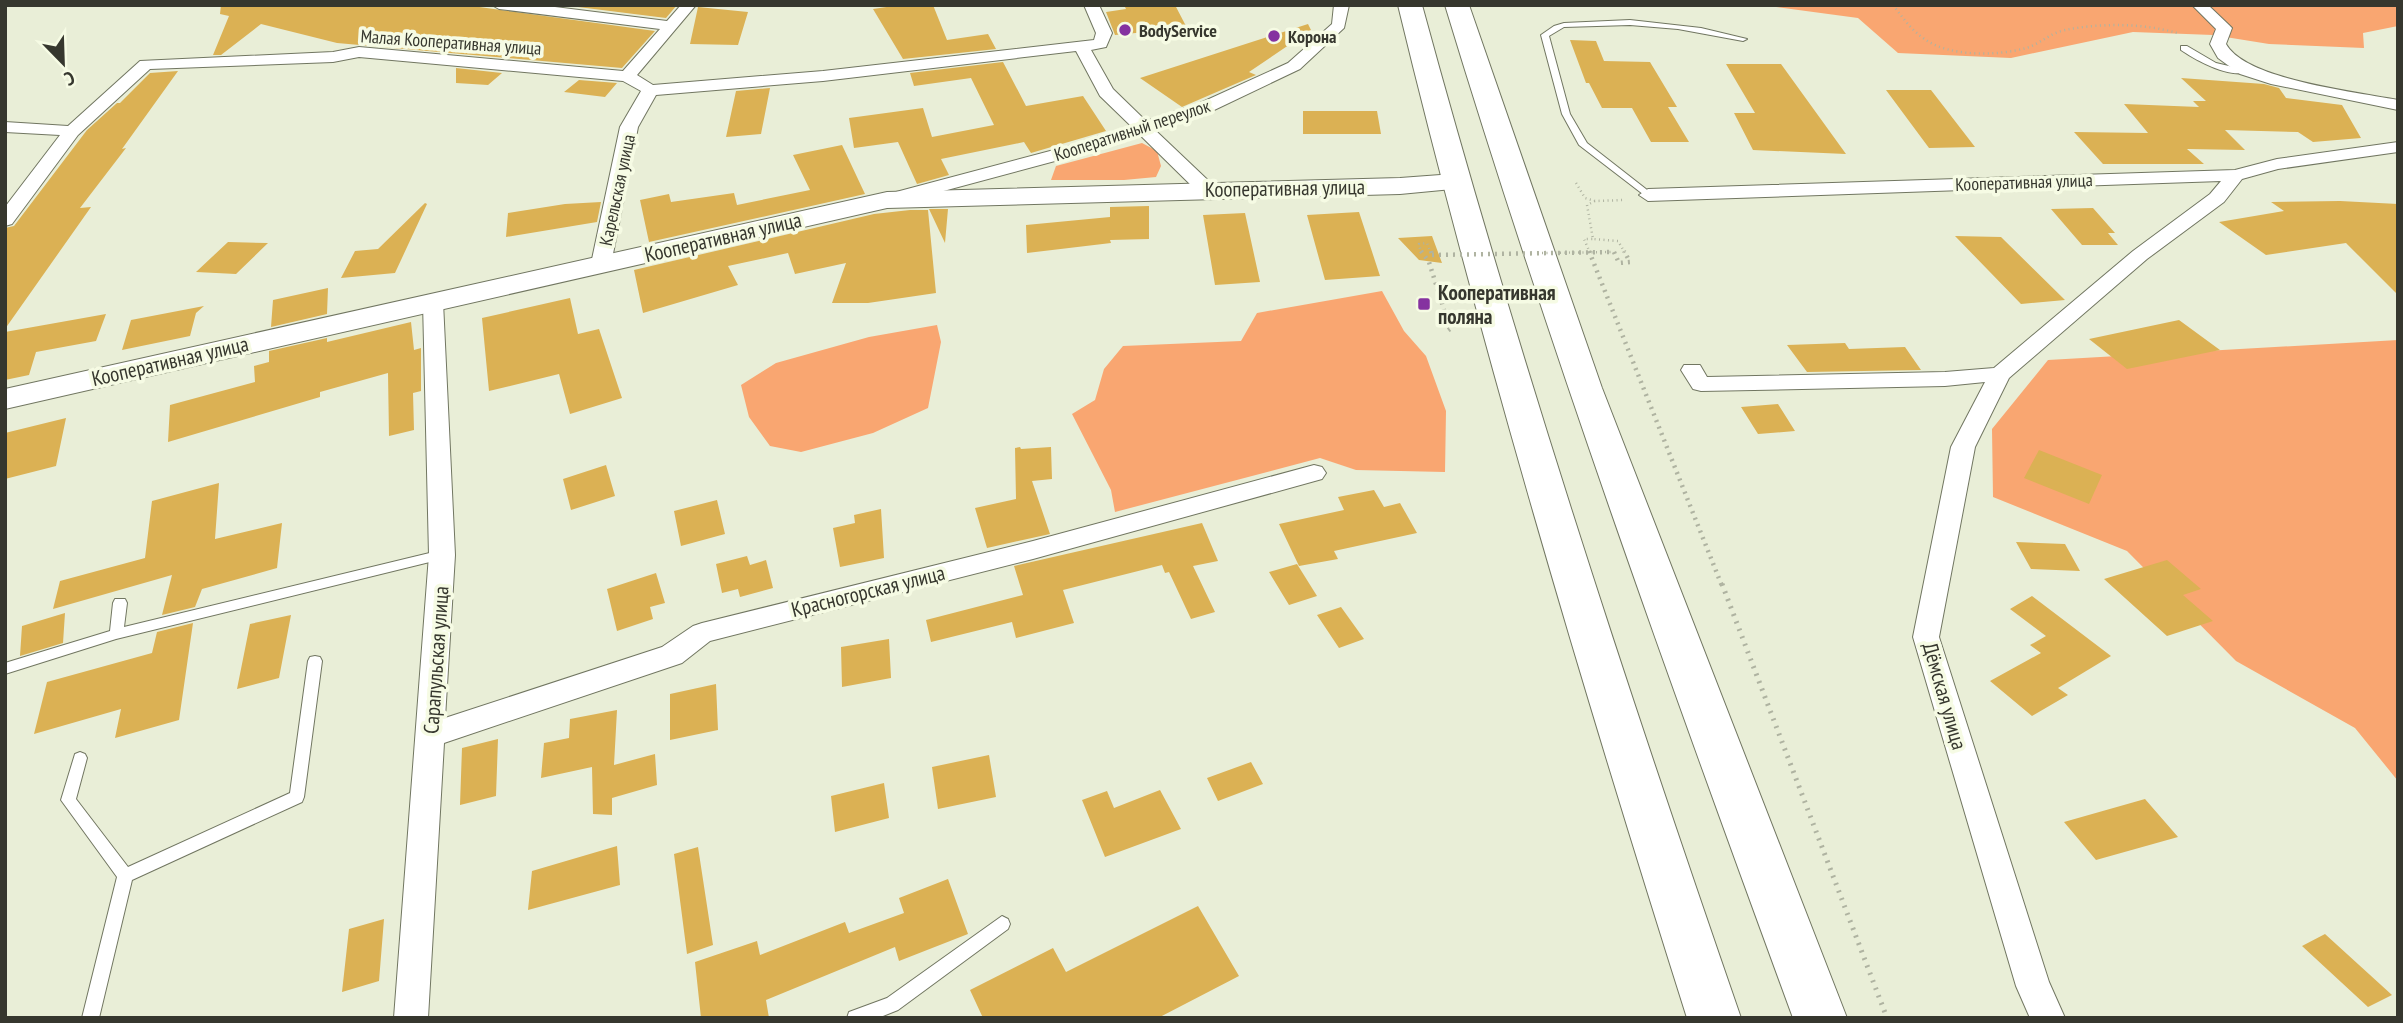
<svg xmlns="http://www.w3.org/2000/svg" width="2403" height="1023" viewBox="0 0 2403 1023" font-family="'PT Sans Narrow',sans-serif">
<rect width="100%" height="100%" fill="#e9eed7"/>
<!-- green -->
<path fill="#f9a671" d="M1761 5H2398V26L2363 33 2364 48 2269 44 2213 35 2133 32 2011 58 1898 53 1858 18Z
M1142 143 1157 151 1161 166 1156 177 1124 180H1051L1056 166Z
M1382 291 1404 331 1426 356 1446 411 1445 472 1356 470 1320 458 1115 512 1111 490 1072 414 1095 400 1104 369 1123 346 1241 341 1257 313Z
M937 325 941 342 928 408 873 433 801 452 770 446 749 417 741 385 776 363 869 337Z
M2398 340V781L2355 728 2236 661 2127 551 1993 497 1992 429 2048 360Z"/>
<!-- building -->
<path fill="#dbb154" d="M221 5H465L655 31 622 68 337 43 261 24 221 55H213L229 16 220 14Z
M562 5H677L666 18Z
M900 5H933L947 40 988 34 996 49 903 59 873 9Z
M1124 5H1175L1187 28 1115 35 1106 12 1126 9Z
M698 7 748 12 738 45 690 44Z
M1308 24 1311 30 1249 72 1256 75 1182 107 1140 78Z
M1570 40 1596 41 1604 61 1650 62 1677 107H1668L1689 142H1651L1632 108H1602L1589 83H1586Z
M1003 62 1026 106 1083 96 1106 131 1031 153 1024 142 941 159 949 175 917 184 898 142 854 148 849 118 923 108 932 137 994 125 971 78 914 86 910 73Z
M1726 64H1781L1846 154 1753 150 1734 113H1755Z
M456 68 502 73 488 85 456 83Z
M178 71 122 149 126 148 80 208 91 207 5 329V228L14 226 87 130 117 103H120L150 73Z
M2181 78 2264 84 2279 88 2286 98 2342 105 2361 138 2313 142 2298 132 2225 130 2245 150 2187 149 2204 164H2103L2074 132 2148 133 2124 104 2199 107 2193 101H2206Z
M579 80 617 83 605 97 564 92Z
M770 88 761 134 726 137 736 91Z
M1886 90H1931L1975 147 1929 148Z
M1303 111H1377L1381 134H1303Z
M842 145 865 194 649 242 640 200 669 194 671 202 734 193 737 205 810 190 793 155Z
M2340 201 2398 204V295L2346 243 2266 255 2219 222 2284 211 2271 202Z
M601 202 597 222 506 237 508 213 565 204Z
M425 203 427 204 395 273 341 278 355 251 378 249Z
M1149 206V239L1110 240 1111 243 1027 253 1026 225 1110 217V207Z
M2093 208 2115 233H2108L2118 245H2082L2051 209Z
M929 209H948L945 243Z
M910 210H928L936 293 868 303H832L846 263 795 274 788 253 728 266 738 285 643 313 634 270 874 214Z
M1359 212 1380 276 1325 280 1307 215Z
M1245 213 1260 282 1215 285 1203 215Z
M1432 236 1442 263 1419 260 1398 238Z
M1955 236 2001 237 2065 300 2021 304Z
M228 242 268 243 236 274 196 272Z
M328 288 327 314 271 327 273 300Z
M570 298 578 334 599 329 622 398 570 414 559 374 489 391 482 318Z
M204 306 196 313 190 336 122 350 131 320Z
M106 314 96 341 36 352 29 375 5 380V332Z
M2179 320 2220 350 2127 369 2089 339Z
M411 322 414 350 421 348V391L413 393 414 430 389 436 388 373 320 392V397L168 442 170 405 255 382 254 366 269 362V351L327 338V342Z
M1845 343 1849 349 1905 347 1921 370 1807 372 1787 345Z
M1778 404 1795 431 1758 434 1741 407Z
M66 418 56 466 5 479V433Z
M1020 447 1021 449 1051 447 1052 479 1032 481 1050 534 987 548 975 508 1016 499 1015 448Z
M2039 450 2102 475 2089 504 2024 478Z
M606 465 615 496 571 510 563 479Z
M219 483 215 539 282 523 277 568 202 589 195 607 162 615 172 575 53 609 60 581 145 558 152 501Z
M1374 490 1384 507 1400 503 1417 533 1334 551 1338 559 1299 566 1279 524 1344 510 1338 497Z
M717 500 725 534 681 546 674 511Z
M881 509 884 558 840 567 833 528 855 523 854 515Z
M1202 523 1218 561 1193 566 1215 612 1191 619 1169 572 1165 573 1162 565 1063 590 1074 623 1016 638 1012 622 931 642 926 620 1023 595 1014 566Z
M2016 542 2065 544 2080 571 2031 569Z
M747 556 750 565 766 560 773 588 740 597 738 589 722 593 716 564Z
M2167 560 2201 589 2183 595 2213 621 2167 636 2104 579Z
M1297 564 1317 596 1289 605 1269 572Z
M656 573 665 603 650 607 653 619 617 631 607 589Z
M2032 596 2111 656 2058 688 2068 695 2032 716 1990 681 2041 653 2030 645 2046 636 2010 609Z
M1341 607 1364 639 1339 648 1317 615Z
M65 613 63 643 20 656 22 626Z
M291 615 279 678 237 689 250 624Z
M193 623 179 720 115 738 121 709 34 734 47 682 152 653 157 632Z
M889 639 891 678 842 687 841 647Z
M716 684 718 730 670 740V694Z
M617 710 614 765 655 754 657 785 612 798V815L593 814 592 767 541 778 544 743 569 738 570 719Z
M498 739 496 796 460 805 462 748Z
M989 755 996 797 938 809 932 767Z
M1251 762 1263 784 1218 801 1207 778Z
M884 783 889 818 835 832 831 796Z
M1160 790 1181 829 1105 857 1082 800 1107 791 1114 808Z
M2145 799 2178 837 2096 860 2064 822Z
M617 846 620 885 528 910 532 871Z
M698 847 713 945 687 954 674 854Z
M948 879 968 934 899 961 895 947 766 1000 769 1018H701L695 962 757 941 760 955 845 922 849 933 904 913 899 898Z
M1198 906 1239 976 1158 1018H983L970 990 1053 948 1066 972Z
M384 919 379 981 342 992 349 929Z
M2325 934 2392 995 2368 1007 2302 946Z"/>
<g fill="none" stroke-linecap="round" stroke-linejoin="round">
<!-- lane casing -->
<g stroke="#717661" stroke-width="2">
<path id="lane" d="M1630 20 1701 28 1747 39 1743 41 1678 29 1630 25 1564 27 1549 36 1570 114 1587 143 1651 193V197L1648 198 1579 145 1562 114 1541 35 1554 26 1564 23Z
M2181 46H2187L2216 63 2250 71C2232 80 2197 61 2181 50Z
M442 550 446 552 448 555 446 558 116 639 5 674V663L110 631 113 603 115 599H125L127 603 124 627Z
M315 656 320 657 322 661 304 797 302 802 132 880 99 1018H82L117 877 61 800 75 754 80 752 85 754 87 758 76 799 128 867 290 793 308 661 310 657Z
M1002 916 1008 919 1010 924 1008 929 898 1010 878 1018H847L849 1012 887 998Z"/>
</g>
<!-- street casing -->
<g stroke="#717661" stroke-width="2">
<path id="street" d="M492 5H539L667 21 681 5H696L637 75 653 85 823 71 1094 40 1096 33 1084 5H1099L1112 33 1106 47 1091 50 1113 89 1146 121 1198 104 1288 63 1332 24 1334 5H1349L1344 28 1300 69 1210 112 1155 130 1214 186 1216 190 1207 196 1200 194 1140 135 1081 154 895 204H881L879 200 881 196 1069 146 1131 126 1100 96 1076 51 823 81 656 95 638 127 611 264 608 268H594L591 264 620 127 641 91 623 81 359 57 333 62 150 69 78 135 12 224 5 226V207L60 135 5 132V122L68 126 140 61 333 52 359 47 623 71 660 29 499 9Z
M2192 5H2208L2229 25 2232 28 2226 44C2246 80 2357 92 2398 100V110L2271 84 2240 74 2218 58 2210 44 2216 29Z
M2398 142V152L2278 169 2242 179 2224 202 2147 259 2009 378 1975 447 1939 637 2049 982 2065 1018H2030L2016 986 1913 637 1951 447 1985 382 1945 386 1701 391 1693 389 1681 370 1684 365H1700L1707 377 1945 372 1994 368 2133 251 2210 194 2221 181 1648 201 1639 195 1648 189 2235 170 2277 159Z
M433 296 440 298 443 302 455 555 445 718 662 647 693 626 702 623 1033 541 1314 465 1322 467 1326 473 1322 479 1033 559 710 641 682 663 444 743 428 1018H394L429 555 423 302 426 298Z"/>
</g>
<!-- secondary casing -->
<g stroke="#717661" stroke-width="2">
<path id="secondary" d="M1454 174 1463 176 1467 182 1463 188 1400 194 887 208 5 409V389L887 192 1400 178Z"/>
</g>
<!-- primary casing -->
<g stroke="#717661" stroke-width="2">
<path id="primary" d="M1398 5H1422C1515 347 1625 683 1741 1018H1687C1581 683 1481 347 1398 5Z
M1445 5H1469L1602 388 1847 1018H1793C1670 683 1549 347 1445 5Z"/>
</g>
<!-- path-far2 -->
<path stroke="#afb3a1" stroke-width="2.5" stroke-dasharray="1 3.5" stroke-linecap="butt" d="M1893 5C1903 18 1912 31 1926 40 1951 57 1998 56 2026 48 2040 44 2050 33 2065 30 2100 23 2143 23 2177 33
M1576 183 1585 198 1595 201 1624 200
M1595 201 1587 205 1593 239 1618 241 1625 253
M1421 253 1419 244 1427 243 1431 253
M1590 253 1584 239H1593"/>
<!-- path-far1 -->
<path stroke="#afb3a1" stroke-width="4.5" stroke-dasharray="2 5" stroke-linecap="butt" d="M1421 251 1429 262 1450 329 1446 332
M1431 251 1432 255
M1589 251 1722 586
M1614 252 1619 263 1630 262 1624 251"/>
<!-- path -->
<path stroke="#afb3a1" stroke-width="5" stroke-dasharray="2 6" stroke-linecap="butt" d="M1722 584 1887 1018"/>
<!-- lane -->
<use href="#lane" fill="#fff" fill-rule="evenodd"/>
<!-- street -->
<use href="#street" fill="#fff" fill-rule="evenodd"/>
<!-- secondary -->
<use href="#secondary" fill="#fff" fill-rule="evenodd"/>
<!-- primary -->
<use href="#primary" fill="#fff" fill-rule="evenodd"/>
<!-- path-bridge-far1 -->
<path stroke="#afb3a1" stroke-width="2.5" stroke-dasharray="1 3.5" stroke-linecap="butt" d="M1542 253 1614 252"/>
<!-- path-bridge -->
<path stroke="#afb3a1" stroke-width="4.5" stroke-dasharray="2 5" stroke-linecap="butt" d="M1432 255 1614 252"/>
</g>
<!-- markers -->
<g fill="#8532a0" stroke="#f6fbe4" stroke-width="2.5">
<circle cx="1125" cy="30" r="7"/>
<circle cx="1274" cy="36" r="7"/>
<rect x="1417" y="297" width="14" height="14" rx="3.5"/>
</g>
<g text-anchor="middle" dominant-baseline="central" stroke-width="7" stroke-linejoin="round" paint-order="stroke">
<!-- far-poi labels -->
<g font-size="18" font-weight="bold" fill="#36372e" stroke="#f6fbe4" text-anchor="start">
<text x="1139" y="30">BodyService</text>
<text x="1288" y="36">Корона</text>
</g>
<!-- far-street labels -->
<g font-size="18" fill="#36372e" stroke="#f6fbe4">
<text transform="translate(451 42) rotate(4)">Малая Кооперативная улица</text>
<text transform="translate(1132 130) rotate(-18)">Кооперативный переулок</text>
<text transform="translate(2024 182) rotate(-2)">Кооперативная улица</text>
<text transform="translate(617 190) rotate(-78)">Карельская улица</text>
</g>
<!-- street labels -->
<g font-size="21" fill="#36372e" stroke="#f6fbe4">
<text transform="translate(1285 188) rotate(-1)">Кооперативная улица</text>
<text transform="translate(723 237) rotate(-13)">Кооперативная улица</text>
<text transform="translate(170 361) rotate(-13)">Кооперативная улица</text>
<text transform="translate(868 591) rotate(-14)">Красногорская улица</text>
<text transform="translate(436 660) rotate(-86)">Сарапульская улица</text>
<text transform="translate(1945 696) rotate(74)">Дёмская улица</text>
</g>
<!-- poi labels -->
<g font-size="21" font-weight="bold" fill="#36372e" stroke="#f6fbe4" text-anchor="start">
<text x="1438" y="292">Кооперативная<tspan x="1438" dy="24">поляна</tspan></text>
</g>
</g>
<!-- border -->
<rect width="2403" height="1023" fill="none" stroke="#36372e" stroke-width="14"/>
<!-- north arrow -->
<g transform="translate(63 63) rotate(157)" stroke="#f6fbe4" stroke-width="5" paint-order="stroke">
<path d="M0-5L12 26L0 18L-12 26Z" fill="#36372e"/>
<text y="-10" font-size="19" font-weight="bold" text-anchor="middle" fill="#36372e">С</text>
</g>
</svg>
